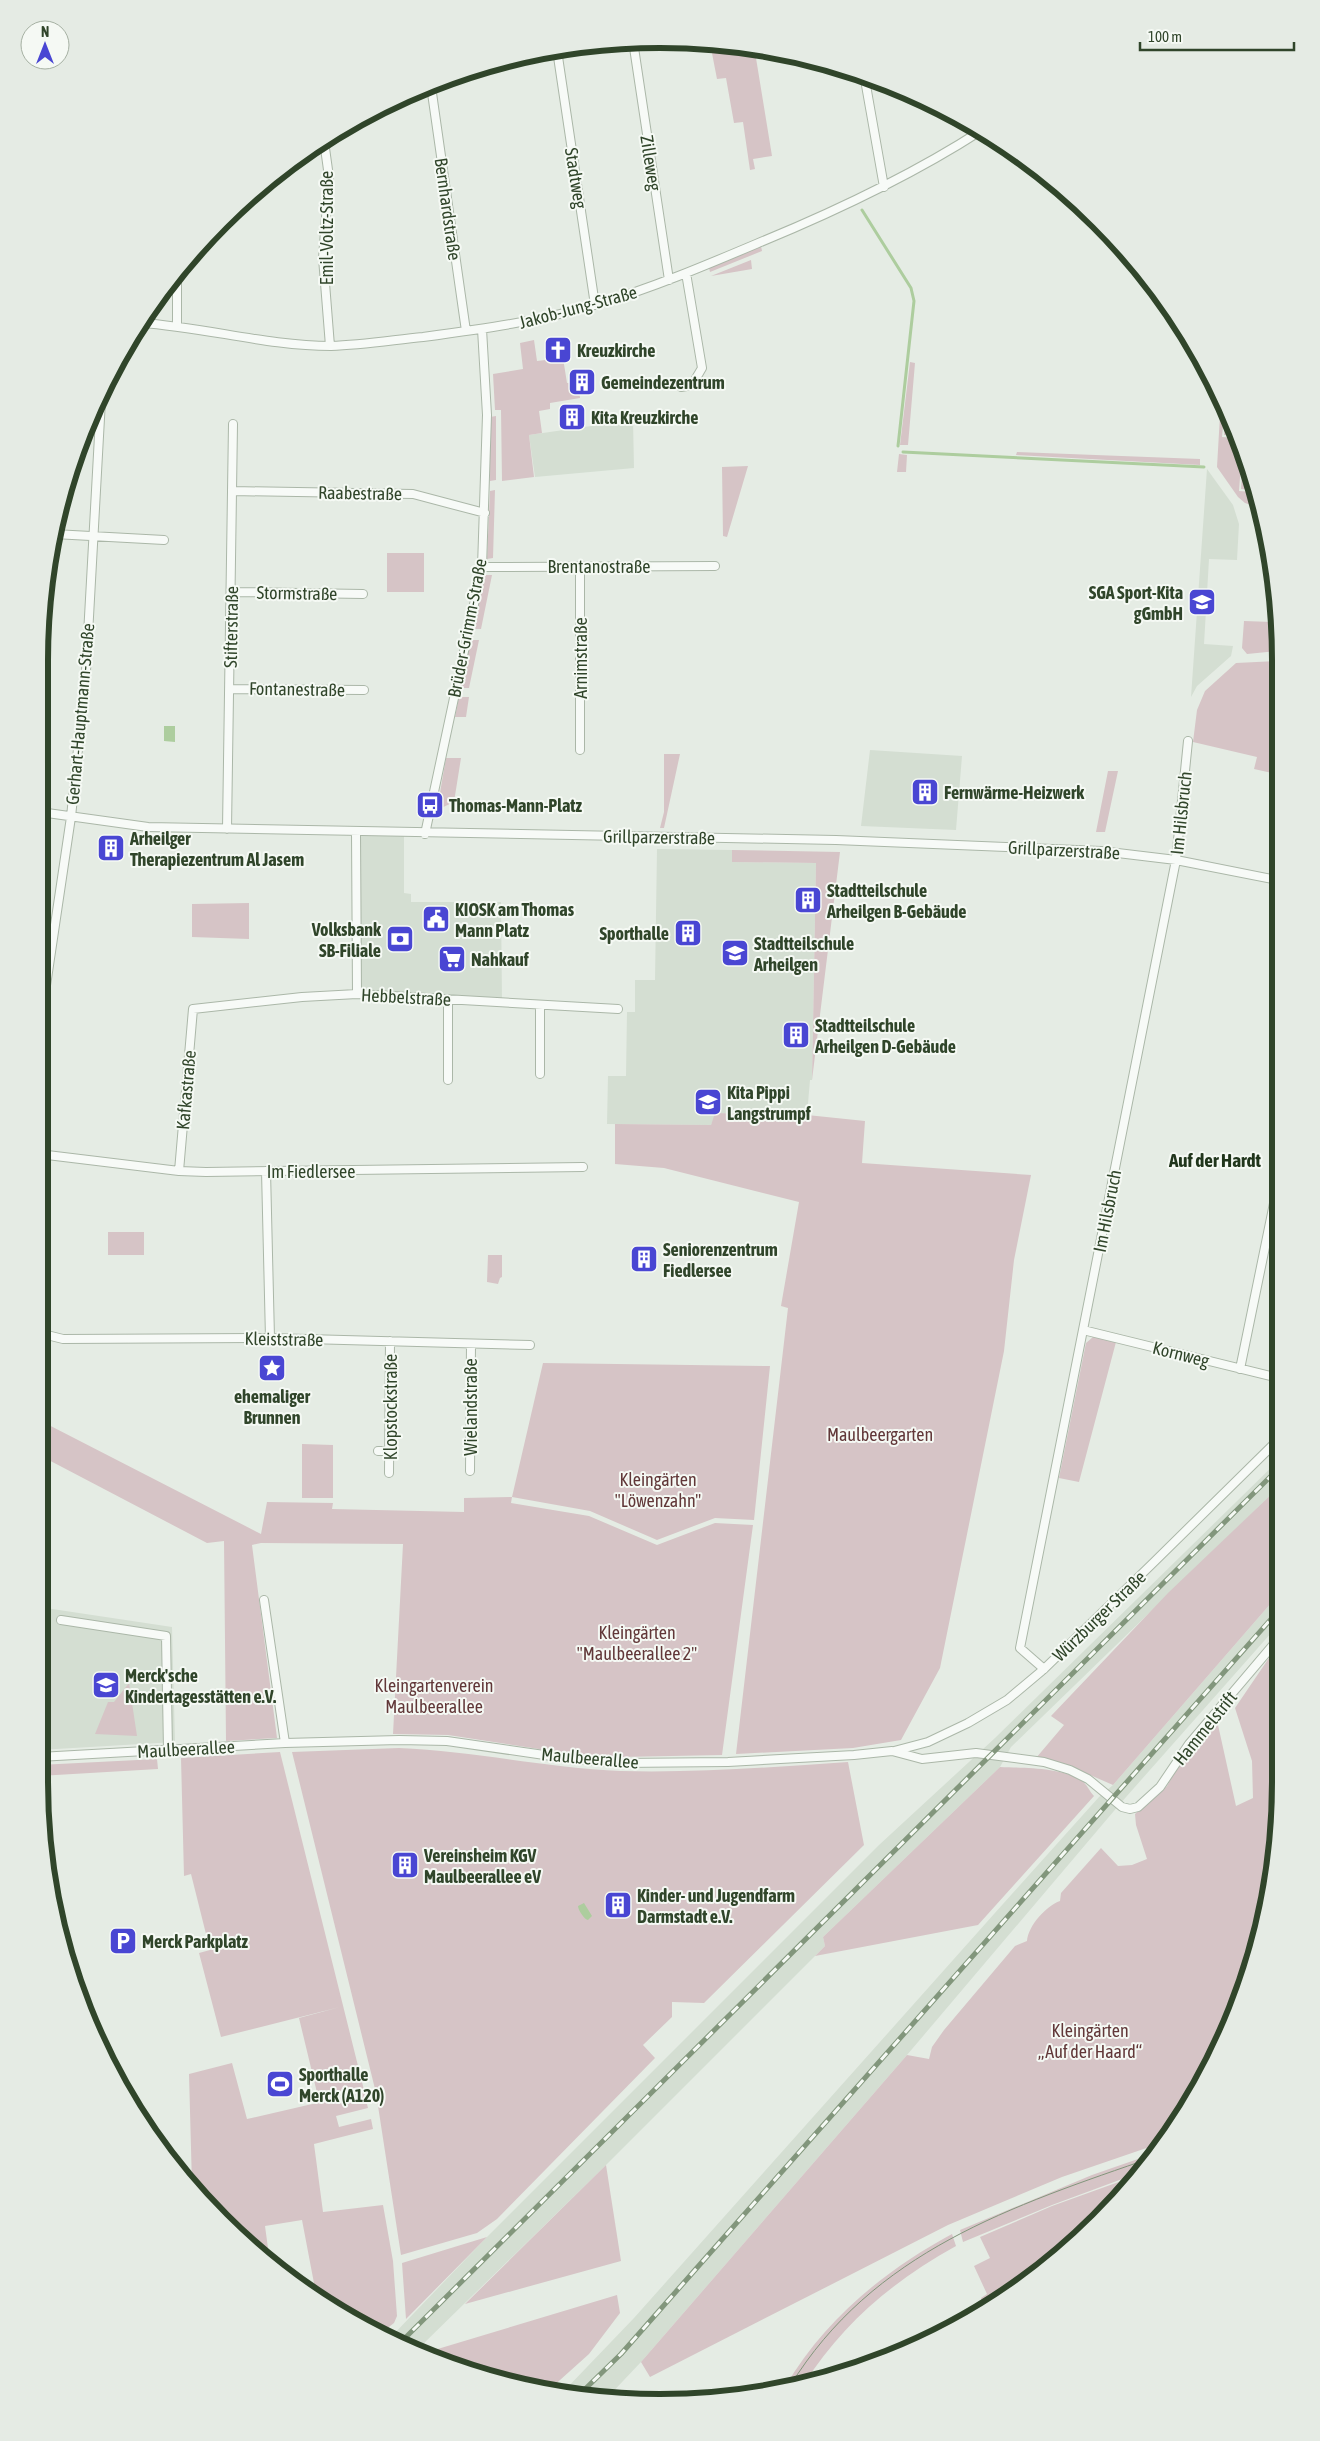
<svg xmlns="http://www.w3.org/2000/svg" width="1320" height="2441" viewBox="0 0 1320 2441" font-family="'Asap Condensed',sans-serif">
<rect width="100%" height="100%" fill="#e5ece4"/>
<!-- built -->
<path fill="#d4ded2" d="M633 420 634 468 535 477 529 435Z
M1207 469 1233 505 1239 524 1237 560 1209 559 1204 644 1233 646 1231 656 1197 686 1191 697Z
M870 750 962 756 956 830 861 826Z
M356 832 404 833V893L411 894V902H501L502 1002 357 994Z
M657 849 732 850V862L816 863 812 1080H810L807 1115 716 1113 711 1125 607 1124 608 1076H626L627 1012H635V980H655Z
M1279 1460V1487L1011 1747 1000 1767 823 1937 825 1946 606 2165 419 2348 414 2351 390 2338 487 2237 879 1845 995 1738Z
M1279 1594V1624L1119 1805 907 2055 641 2362 606 2399 563 2392 634 2318 994 1914 1099 1797 1113 1785Z
M39 1607 172 1627 175 1742 39 1750Z"/>
<!-- green -->
<path fill="#d6c4c6" d="M710 43 741 44 764 50 755 52 772 156 753 159 755 169 750 170 743 122 734 123 726 78 717 79Z
M761 246 762 251 710 272 709 268Z
M751 260 752 269 711 276Z
M534 340 537 361 563 358 567 383 578 382 580 398 550 403V409L539 411 542 433 529 435 534 477 502 481 501 410H495L493 374 523 369 520 343Z
M910 362 915 363 908 445H900Z
M1221 398 1225 405 1222 437 1238 438 1242 451 1239 491 1253 492 1257 507 1245 503 1238 497 1217 467Z
M1226 408 1234 423 1238 436 1224 435Z
M496 416V480L490 481V417Z
M1017 452 1200 459V465L1016 455Z
M899 454 907 455 906 472H897Z
M1243 456 1252 490 1241 489Z
M748 466 727 537 723 536 722 467Z
M495 490 493 558 487 559 490 491Z
M387 553H424V592H387Z
M485 575H492L481 629H473Z
M1244 621 1276 622V651L1247 654 1242 648Z
M471 640H479L469 688H460Z
M1276 661 1277 774 1254 769 1257 757 1193 742 1197 710 1205 691 1236 663Z
M459 697H469L466 717H455Z
M664 754H680L664 828H660L664 812Z
M446 758H461L454 802 437 810Z
M1108 771H1118L1105 832H1096Z
M732 850 840 852 812 1080 816 863 732 862Z
M249 903V939L192 937V904Z
M715 1113 807 1115 865 1121 862 1163 1031 1175 1014 1260 1004 1351 940 1668 901 1740 853 1748 736 1754 788 1308 781 1306 799 1202 664 1168 615 1164V1124L711 1125Z
M108 1232H144V1255H108Z
M488 1255H502V1277L500 1278 498 1284 487 1282Z
M1093 1337 1116 1342 1079 1482 1059 1478 1086 1343Z
M543 1363 770 1366 754 1520 715 1518 657 1540 590 1511 512 1497 511 1503 589 1516 657 1545 715 1523 753 1525 722 1755 621 1757 565 1753 448 1735 393 1734 403 1544 261 1543 252 1545 277 1738 226 1741 224 1541 207 1543 41 1456 39 1420 261 1534 267 1502 333 1503 332 1509 464 1512V1498L512 1497Z
M302 1444 333 1445V1498H302Z
M1279 1487V1594L1113 1785 1081 1771 1036 1758 1064 1725 1051 1716 1168 1593Z
M1277 1646 1279 1647 1280 1821 1260 1942 1198 2091 1164 2142 1062 2177 948 2225 650 2377 641 2362 907 2055 929 2059 932 2047 944 2030 1015 1946 1027 1941C1028 1926 1046 1906 1060 1901L1061 1893 1101 1848 1118 1866 1132 1865 1147 1859 1136 1825 1135 1814 1167 1786 1181 1761 1192 1747 1218 1725 1236 1806 1253 1798 1252 1761 1235 1708Z
M129 1683 137 1736 95 1734 108 1702H114Z
M399 1748C474 1751 547 1768 621 1771 697 1773 773 1767 848 1762L864 1845 704 2003 672 2002V2017L643 2045 655 2058 497 2219 477 2233 401 2255 376 2093 292 1752Z
M280 1752 364 2090 319 2101 299 2018 340 2007 221 2037 199 1953 210 1950 191 1874 184 1876 181 1758Z
M157 1759 158 1769 39 1776V1765Z
M1000 1767C1023 1768 1062 1767 1082 1781 1087 1784 1089 1791 1094 1796L978 1925 815 1956 825 1946 823 1937Z
M232 2063 247 2119 364 2092 368 2108 336 2116 339 2127 371 2119 373 2129 314 2144 323 2212 383 2205 393 2261 397 2316 394 2323 381 2333 317 2299 302 2220 265 2226 270 2263 250 2248 192 2185 189 2074Z
M1158 2152 1141 2172 1052 2205 963 2242 960 2230 1092 2175Z
M606 2165 621 2261 465 2304Z
M1138 2175C1091 2225 1046 2276 985 2309L981 2298 987 2294 974 2266 990 2258 980 2237 1052 2206Z
M952 2234 956 2246C893 2281 843 2323 804 2384L785 2387C825 2319 884 2271 952 2234Z
M487 2237 406 2319 402 2263Z
M617 2295 620 2313 589 2354 550 2389 499 2381 421 2354Z"/>
<!-- water -->
<path fill="#adcd9e" d="M164 726H175V742L164 741Z
M584 1903 592 1916 588 1920C585 1920 578 1910 578 1906Z"/>
<g fill="none" stroke-linecap="round" stroke-linejoin="round">
<!-- stream -->
<path stroke="#adcd9e" stroke-width="3" d="M862 210 911 288 914 301 898 446
M903 452 1204 467"/>
<!-- street casing -->
<g stroke="#abb7a8" stroke-width="10">
<path id="street" d="M633 41 669 280
M633 45 651 43
M557 50 595 305
M864 74 884 187
M431 86 466 331
M324 141 329 177 323 258 330 346
M141 323C205 327 267 346 331 346 362 345 393 340 423 337 482 329 541 321 598 304 652 288 704 266 756 244 834 212 911 176 982 130
M177 325V272
M681 387 692 385 702 368 686 273
M233 491 413 494 485 513
M54 534 164 540
M482 567 715 566
M232 592 363 594
M231 689 364 690
M580 750V566
M40 812 148 827 836 840 1101 851 1176 860 1277 880
M227 829 233 424
M356 832 357 994
M425 834 482 567 487 415 482 329
M448 999V1080
M540 1005V1074
M40 1026 71 817 86 671 101 400
M39 1154 179 1171 206 1172 583 1167
M179 1171 193 1009 302 997 357 994 618 1009
M266 1171 270 1338
M1083 1330 1279 1378
M39 1333 63 1339 270 1338 530 1345
M1240 1369 1278 1184
M378 1451H390
M470 1471 471 1344
M389 1473 390 1341
M264 1600 285 1743
M61 1620 166 1636 168 1750
M1044 1669 1020 1648 1176 860 1188 741
M894 1751 928 1742 968 1723 1007 1700 1044 1669 1153 1563 1279 1439
M39 1757 285 1743 399 1740 447 1741 565 1758 621 1763 728 1762 854 1755 892 1751 922 1759 976 1753 1044 1762 1070 1770 1088 1779 1122 1807 1130 1809 1138 1807 1160 1787 1189 1744 1279 1638"/>
</g>
<!-- street -->
<use href="#street" stroke="#f7faf7" stroke-width="8"/>
<!-- tram -->
<path stroke="#82967c" stroke-width="1" d="M790 2386C873 2251 1012 2206 1154 2157"/>
<!-- rail casing -->
<g stroke="#82967c" stroke-width="5">
<path id="rail" d="M400 2343 1279 1468
M580 2394 621 2354 695 2270 1279 1610"/>
</g>
<!-- rail -->
<use href="#rail" stroke="#f5f9f4" stroke-width="3" stroke-dasharray="9" stroke-linecap="butt"/>
</g>
<!-- icons -->
<defs>
<g id="church-square" transform="scale(1.4375)"><rect x="-9" y="-9" width="18" height="18" rx="4" fill="#4946d3" stroke="#f5f9f4"/><path d="M-1.2-6h2.4v3.5h3.3v2.4h-3.3V6h-2.4V-.1h-3.3v-2.4h3.3Z" fill="#fff"/></g>
<g id="building-square" transform="scale(1.4375)"><rect x="-9" y="-9" width="18" height="18" rx="4" fill="#4946d3" stroke="#f5f9f4"/><path d="M-4-6H4V6H1V3H-1V6H-4ZM-2.5-4.3h1.7v1.8h-1.7ZM.8-4.3h1.7v1.8H.8ZM-2.5-1h1.7V.8h-1.7ZM.8-1h1.7V.8H.8Z" fill="#fff"/></g>
<g id="school-square" transform="scale(1.4375)"><rect x="-9" y="-9" width="18" height="18" rx="4" fill="#4946d3" stroke="#f5f9f4"/><path d="M0-5L7-2L0 1L-7-2ZM-4 1L0 2.5L4 1V4Q0 6-4 4Z" fill="#fff"/></g>
<g id="bus-square" transform="scale(1.4375)"><rect x="-9" y="-9" width="18" height="18" rx="4" fill="#4946d3" stroke="#f5f9f4"/><path d="M-5-6H5V4H4V6H2V4H-2V6H-4V4H-5ZM-3.5-4V0h7V-4ZM-3.5 1.2v1.5H-2V1.2ZM2 1.2v1.5H3.5V1.2Z" fill="#fff"/></g>
<g id="civic-square" transform="scale(1.4375)"><rect x="-9" y="-9" width="18" height="18" rx="4" fill="#4946d3" stroke="#f5f9f4"/><path d="M-.6-6.5H3V-4.5H.6V-3L4-1V1h2V6H-6V1h2V-1L-.6-3ZM-1.2 2.5V6h2.4V2.5Z" fill="#fff"/></g>
<g id="bank-square" transform="scale(1.4375)"><rect x="-9" y="-9" width="18" height="18" rx="4" fill="#4946d3" stroke="#f5f9f4"/><path d="M-6-4H6V4H-6ZM0-2.3a2.3 2.3 0 1 0 0 4.6a2.3 2.3 0 1 0 0-4.6Z" fill="#fff"/></g>
<g id="supermarket-square" transform="scale(1.4375)"><rect x="-9" y="-9" width="18" height="18" rx="4" fill="#4946d3" stroke="#f5f9f4"/><path d="M-6-5.5h2.5l.6 2H6L4.5 2H-2.5L-4.4-4H-6ZM-1.5 3.2a1.3 1.3 0 1 0 .1 0ZM3 3.2a1.3 1.3 0 1 0 .1 0Z" fill="#fff"/></g>
<g id="sight-square" transform="scale(1.4375)"><rect x="-9" y="-9" width="18" height="18" rx="4" fill="#4946d3" stroke="#f5f9f4"/><path d="M0-6L1.8-2.2L6-1.7L2.9 1.2L3.7 5.4L0 3.3L-3.7 5.4L-2.9 1.2L-6-1.7L-1.8-2.2Z" fill="#fff"/></g>
<g id="parking-square" transform="scale(1.4375)"><rect x="-9" y="-9" width="18" height="18" rx="4" fill="#4946d3" stroke="#f5f9f4"/><path d="M-3.5-5.5H1a3.5 3.5 0 0 1 0 7H-1V5.5H-3.5ZM-1-3.4V-.6H.8a1.4 1.4 0 0 0 0-2.8Z" fill="#fff"/></g>
<g id="stadium-square" transform="scale(1.4375)"><rect x="-9" y="-9" width="18" height="18" rx="4" fill="#4946d3" stroke="#f5f9f4"/><path d="M0-5a6.5 5 0 1 0 0 10a6.5 5 0 1 0 0-10ZM-3.5-1.8h7v3.6h-7Z" fill="#fff"/></g>
</defs>
<g fill-rule="evenodd">
<use href="#church-square" x="558" y="350"/>
<use href="#building-square" x="582" y="382"/>
<use href="#building-square" x="572" y="417"/>
<use href="#school-square" x="1202" y="602"/>
<use href="#building-square" x="925" y="792"/>
<use href="#bus-square" x="430" y="805"/>
<use href="#building-square" x="111" y="848"/>
<use href="#building-square" x="808" y="900"/>
<use href="#civic-square" x="436" y="919"/>
<use href="#building-square" x="688" y="933"/>
<use href="#bank-square" x="400" y="939"/>
<use href="#school-square" x="735" y="953"/>
<use href="#supermarket-square" x="452" y="959"/>
<use href="#building-square" x="796" y="1035"/>
<use href="#school-square" x="708" y="1102"/>
<use href="#building-square" x="644" y="1259"/>
<use href="#sight-square" x="272" y="1368"/>
<use href="#school-square" x="106" y="1685"/>
<use href="#building-square" x="405" y="1865"/>
<use href="#building-square" x="618" y="1905"/>
<use href="#parking-square" x="123" y="1941"/>
<use href="#stadium-square" x="280" y="2084"/>
</g>
<g text-anchor="middle" dominant-baseline="central" stroke-width="4" stroke-linejoin="round" paint-order="stroke">
<!-- street labels -->
<g font-size="18" fill="#30452a" stroke="#f5f9f4">
<text transform="translate(651 163) rotate(81)">Zilleweg</text>
<text transform="translate(576 178) rotate(81)">Stadtweg</text>
<text transform="translate(448 209) rotate(82)">Bernhardstraße</text>
<text transform="translate(326 228) rotate(-90)">Emil-Voltz-Straße</text>
<text transform="translate(578 307) rotate(-15)">Jakob-Jung-Straße</text>
<text transform="translate(360 493) rotate(1)">Raabestraße</text>
<text x="599" y="566">Brentanostraße</text>
<text transform="translate(297 593) rotate(1)">Stormstraße</text>
<text transform="translate(231 627) rotate(-89)">Stifterstraße</text>
<text transform="translate(467 628) rotate(-79)">Brüder-Grimm-Straße</text>
<text transform="translate(580 658) rotate(-90)">Arnimstraße</text>
<text transform="translate(297 689) rotate(1)">Fontanestraße</text>
<text transform="translate(80 714) rotate(-85)">Gerhart-Hauptmann-Straße</text>
<text transform="translate(1181 813) rotate(-84)">Im Hilsbruch</text>
<text transform="translate(659 837) rotate(1)">Grillparzerstraße</text>
<text transform="translate(1064 850) rotate(3)">Grillparzerstraße</text>
<text transform="translate(406 997) rotate(3)">Hebbelstraße</text>
<text transform="translate(186 1090) rotate(-85)">Kafkastraße</text>
<text x="311" y="1171">Im Fiedlersee</text>
<text transform="translate(1107 1211) rotate(-79)">Im Hilsbruch</text>
<text transform="translate(284 1339) rotate(1)">Kleiststraße</text>
<text transform="translate(1181 1354) rotate(14)">Kornweg</text>
<text transform="translate(390 1407) rotate(-90)">Klopstockstraße</text>
<text transform="translate(470 1407) rotate(-90)">Wielandstraße</text>
<text transform="translate(1099 1616) rotate(-44)">Würzburger Straße</text>
<text transform="translate(1205 1728) rotate(-51)">Hammelstrift</text>
<text transform="translate(186 1749) rotate(-3)">Maulbeerallee</text>
<text transform="translate(590 1758) rotate(5)">Maulbeerallee</text>
</g>
<!-- poi labels -->
<g font-size="18" font-weight="bold" fill="#30452a" stroke="#f5f9f4" text-anchor="start">
<text x="577" y="350">Kreuzkirche</text>
<text x="601" y="382">Gemeindezentrum</text>
<text x="591" y="417">Kita Kreuzkirche</text>
<text x="1183" y="592" text-anchor="end">SGA Sport-Kita<tspan x="1183" dy="21">gGmbH</tspan></text>
<text x="944" y="792">Fernwärme-Heizwerk</text>
<text x="449" y="805">Thomas-Mann-Platz</text>
<text x="130" y="838">Arheilger<tspan x="130" dy="21">Therapiezentrum Al Jasem</tspan></text>
<text x="827" y="890">Stadtteilschule<tspan x="827" dy="21">Arheilgen B-Gebäude</tspan></text>
<text x="455" y="909">KIOSK am Thomas<tspan x="455" dy="21">Mann Platz</tspan></text>
<text x="381" y="929" text-anchor="end">Volksbank<tspan x="381" dy="21">SB-Filiale</tspan></text>
<text x="669" y="933" text-anchor="end">Sporthalle</text>
<text x="754" y="943">Stadtteilschule<tspan x="754" dy="21">Arheilgen</tspan></text>
<text x="471" y="959">Nahkauf</text>
<text x="815" y="1025">Stadtteilschule<tspan x="815" dy="21">Arheilgen D-Gebäude</tspan></text>
<text x="727" y="1092">Kita Pippi<tspan x="727" dy="21">Langstrumpf</tspan></text>
<text x="663" y="1249">Seniorenzentrum<tspan x="663" dy="21">Fiedlersee</tspan></text>
<text x="272" y="1396" text-anchor="middle">ehemaliger<tspan x="272" dy="21">Brunnen</tspan></text>
<text x="125" y="1675">Merck'sche<tspan x="125" dy="21">Kindertagesstätten e.V.</tspan></text>
<text x="424" y="1855">Vereinsheim KGV<tspan x="424" dy="21">Maulbeerallee eV</tspan></text>
<text x="637" y="1895">Kinder- und Jugendfarm<tspan x="637" dy="21">Darmstadt e.V.</tspan></text>
<text x="142" y="1941">Merck Parkplatz</text>
<text x="299" y="2074">Sporthalle<tspan x="299" dy="21">Merck (A120)</tspan></text>
</g>
<!-- park labels -->
<g font-size="18" fill="#613738" stroke="#f5f9f4">
<text x="880" y="1434">Maulbeergarten</text>
<text x="658" y="1479">Kleingärten<tspan x="658" dy="21">"Löwenzahn"</tspan></text>
<text x="637" y="1632">Kleingärten<tspan x="637" dy="21">"Maulbeerallee 2"</tspan></text>
<text x="434" y="1685">Kleingartenverein<tspan x="434" dy="21">Maulbeerallee</tspan></text>
<text x="1090" y="2030">Kleingärten<tspan x="1090" dy="21">„Auf der Haard“</tspan></text>
</g>
<!-- neighbourhood labels -->
<g font-size="19" font-weight="bold" fill="#21361c" stroke="#f5f9f4">
<text x="1215" y="1160">Auf der Hardt</text>
</g>
</g>
<!-- crop -->
<path d="M0 0H1320V2441H0ZM660 48H660A612 612 0 0 1 1272 660V1782A612 612 0 0 1 660 2394H660A612 612 0 0 1 48 1782V660A612 612 0 0 1 660 48Z" fill="#e5ebe4" fill-rule="evenodd"/>
<path fill="none" stroke="#30452a" stroke-width="6" d="M660 48H660A612 612 0 0 1 1272 660V1782A612 612 0 0 1 660 2394H660A612 612 0 0 1 48 1782V660A612 612 0 0 1 660 48Z"/>
<!-- north arrow -->
<g transform="translate(45 45)"><circle r="24" fill="#f5f9f4" stroke="#a6b1a3"/>
<path d="M0-4L9 19L0 12L-9 19Z" fill="#4946d3"/>
<text y="-8" font-size="14" font-weight="bold" text-anchor="middle" fill="#30452a">N</text>
</g>
<!-- scale -->
<path d="M1140 42v8h154v-8" fill="none" stroke="#30452a" stroke-width="2.5"/>
<text x="1148" y="42" font-size="15" fill="#30452a" stroke="#f5f9f4" stroke-width="4" paint-order="stroke">100 m</text>
</svg>
